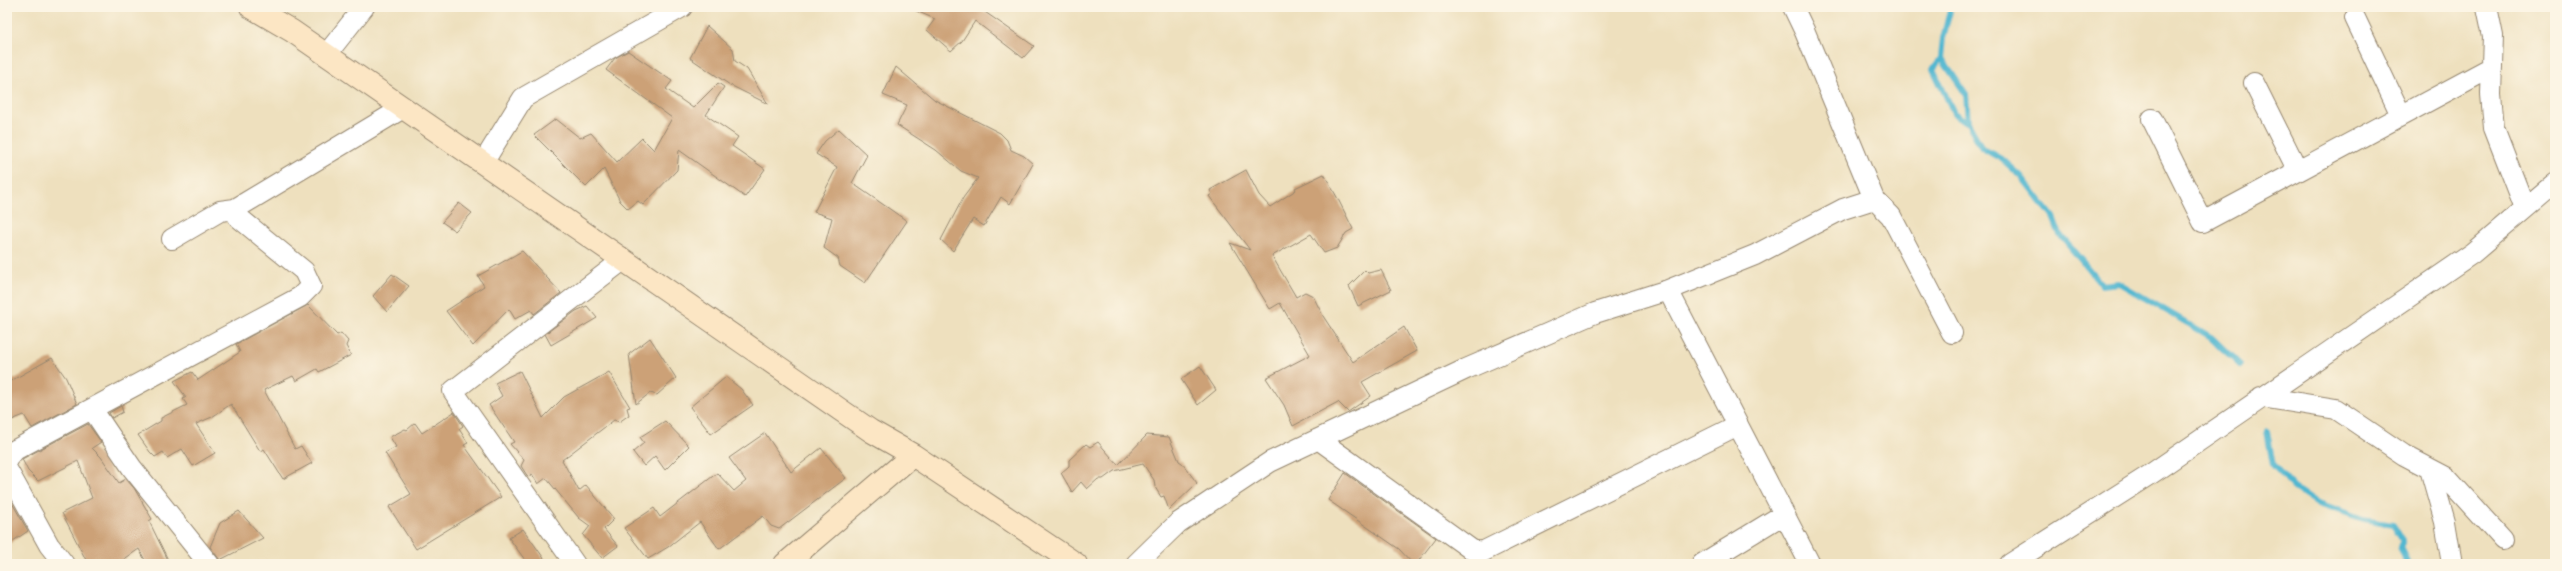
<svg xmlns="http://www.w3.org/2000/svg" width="2562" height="571" viewBox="0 0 2562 571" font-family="Caveat,sans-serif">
<rect width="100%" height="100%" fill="#fcf5e5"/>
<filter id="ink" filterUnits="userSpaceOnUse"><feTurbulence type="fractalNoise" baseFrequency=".025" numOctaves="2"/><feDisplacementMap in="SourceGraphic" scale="8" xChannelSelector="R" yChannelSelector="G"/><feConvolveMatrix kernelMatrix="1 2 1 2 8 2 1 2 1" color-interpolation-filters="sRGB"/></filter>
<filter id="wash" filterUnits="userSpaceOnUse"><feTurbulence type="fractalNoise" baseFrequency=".012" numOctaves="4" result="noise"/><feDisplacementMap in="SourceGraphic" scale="16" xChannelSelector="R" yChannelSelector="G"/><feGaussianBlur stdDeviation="0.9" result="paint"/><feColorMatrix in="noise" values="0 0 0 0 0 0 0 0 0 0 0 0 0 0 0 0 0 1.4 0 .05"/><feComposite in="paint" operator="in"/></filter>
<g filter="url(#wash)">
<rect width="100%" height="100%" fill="#eee0be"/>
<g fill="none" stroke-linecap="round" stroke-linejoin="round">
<!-- stream -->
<path stroke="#52b7d0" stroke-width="6" d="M1951 7 1943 38 1941 58 1933 69 1954 113 1968 123 1982 148 2003 160 2021 176 2053 217 2060 235 2102 285 2119 283 2211 337 2240 365
M1941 58 1966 94 1968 123
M2267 431 2273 465 2295 488 2316 502 2363 519 2393 524 2403 540 2400 547 2409 564"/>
</g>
<g id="blocks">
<!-- building -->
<path fill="#cca177" d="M907 7H984L982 10 1034 46 1023 58 975 21 962 41 951 51 927 30 935 19Z
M707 26 733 49 735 61 747 69 768 104 730 85 690 58Z
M628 51 672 81 666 89 693 108 718 83 724 87 706 115 738 137 732 146 765 169 745 197 679 150 677 170 643 205 638 201 628 209 620 201 604 169 586 187 534 135 556 119 580 138 591 133 617 162 642 138 654 150 672 118 606 70 615 58Z
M896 67 935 100 1000 133 1007 140 1011 150 1024 156 1033 164 1010 204 1001 197 984 226 973 219 953 251 941 240 963 198 978 178 961 171 936 150 897 125 907 105 883 95Z
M839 129 867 155 852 183 907 221 865 283 840 266 838 258 824 248 832 218 814 212 837 167 816 154 825 141Z
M1246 170 1259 195 1270 207 1296 190 1295 188 1324 174 1338 199 1353 229 1346 233 1337 248 1324 253 1311 234 1272 256 1296 297 1305 292 1313 296 1323 316 1353 362 1404 327 1417 351 1362 382 1371 396 1348 412 1338 402 1293 426 1284 405 1266 378 1310 355 1280 303 1270 309 1230 243 1250 250 1209 196 1212 194 1210 190Z
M459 203 472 213 455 231 442 222Z
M522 251 561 293 534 314 531 310 515 319 509 309 473 346 446 311 484 286 478 276Z
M1365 270 1368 273 1381 270 1391 290 1358 306 1349 286Z
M392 274 409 286 387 312 373 296Z
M308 305 337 335 341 333 348 341 346 346 351 355 319 372 317 369 296 381 293 376 264 390 295 449 301 446 312 463 283 479 264 449 260 451 231 404 212 417 196 424 215 453 193 466 182 449 167 458 163 452 155 457 150 452 138 435 161 421V418L187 405 183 399 186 397 174 381 192 372 198 380 240 352 236 344Z
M587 306 597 318 551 345 545 334 576 311Z
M650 338 676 378 657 395 650 393 636 404 629 354Z
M52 358 66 378 77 404 32 428 24 415 7 422V383Z
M1200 366 1216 390 1198 405 1181 379Z
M520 371 543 418 564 397 609 372 630 407 627 408 629 415 619 422 614 420 562 460 579 491 586 485 614 519 604 529 618 546 602 558 583 535 590 526 579 518 546 478 538 484 532 474 528 477 521 466 524 460 510 444 514 442 489 405 502 396 495 383Z
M726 377 741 389 753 405 711 434 690 407Z
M121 406 123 412 112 418 109 413Z
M454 412 463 426 459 429 468 443 464 445 501 497 416 549 389 507 411 494 385 453 396 447 390 437 405 429 407 430 415 423 422 433Z
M665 421 689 446 665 470 655 456 644 466 633 452 644 443 640 437Z
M88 424 101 442 92 448 101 457 119 483 126 479 134 488 152 519 149 521 170 564H147L139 549 117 564H88L62 513 92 498 78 461 38 481 28 471 22 459Z
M765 433 791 472 821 448 846 478 779 529 771 526 763 516 719 549 700 522 668 547 648 559 624 528 654 508 660 517 717 473 734 491 746 481 729 458Z
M1147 435 1169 437 1179 461 1182 463 1197 483 1169 510 1164 496 1161 497 1155 487 1154 480 1143 464 1114 471 1103 479H1098L1087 489 1081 482 1072 492 1061 473 1069 466V460L1086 444 1090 447 1098 442 1118 465Z
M1345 473 1436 538 1416 564H1413L1399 549 1328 500Z
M7 494 28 531 7 545Z
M239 511 263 538 220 560 210 547 220 523Z
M523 529 548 564H528L509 538Z"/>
</g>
</g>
<g filter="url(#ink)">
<use href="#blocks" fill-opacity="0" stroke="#94856e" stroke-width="1"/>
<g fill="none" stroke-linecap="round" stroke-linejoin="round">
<!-- minor casing -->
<g stroke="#94856e" stroke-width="22">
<path id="minor" d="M1793 7 1805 32 1874 199
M2487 7 2493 36 2491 94 2494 128 2525 208
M2355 18 2401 115
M326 55 364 7
M2254 83 2298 171
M2152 119 2203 222 2492 67
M483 163 523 98 682 7
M172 239 220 211 235 209 403 108
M1668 290 1810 564
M2261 397 2336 409 2404 455 2446 477 2503 540
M92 409 132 468 209 564
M1318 439 1472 550 1482 552 1738 425
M7 459 15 450 300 297 311 286 304 271 238 217 235 209
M7 469 49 545 64 564
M2430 469 2445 522 2452 564
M575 564 453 391 623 260
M1136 564 1178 523 1270 462 1466 369 1595 313 1668 290 1755 255 1843 209 1874 199 1891 216 1952 333
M1702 564 1784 514
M2010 564 2148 476 2473 253 2555 183"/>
</g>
<!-- secondary casing -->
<g stroke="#94856e" stroke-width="24">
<path id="secondary" d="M251 7 292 31 871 431 913 455 1076 564
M785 564 913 455"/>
</g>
<!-- minor -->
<use href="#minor" stroke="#fff" stroke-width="20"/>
<!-- secondary -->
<use href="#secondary" stroke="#fce6c4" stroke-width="22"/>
</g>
</g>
<!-- margin -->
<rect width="2562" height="571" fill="none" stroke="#fcf5e5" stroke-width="24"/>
</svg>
